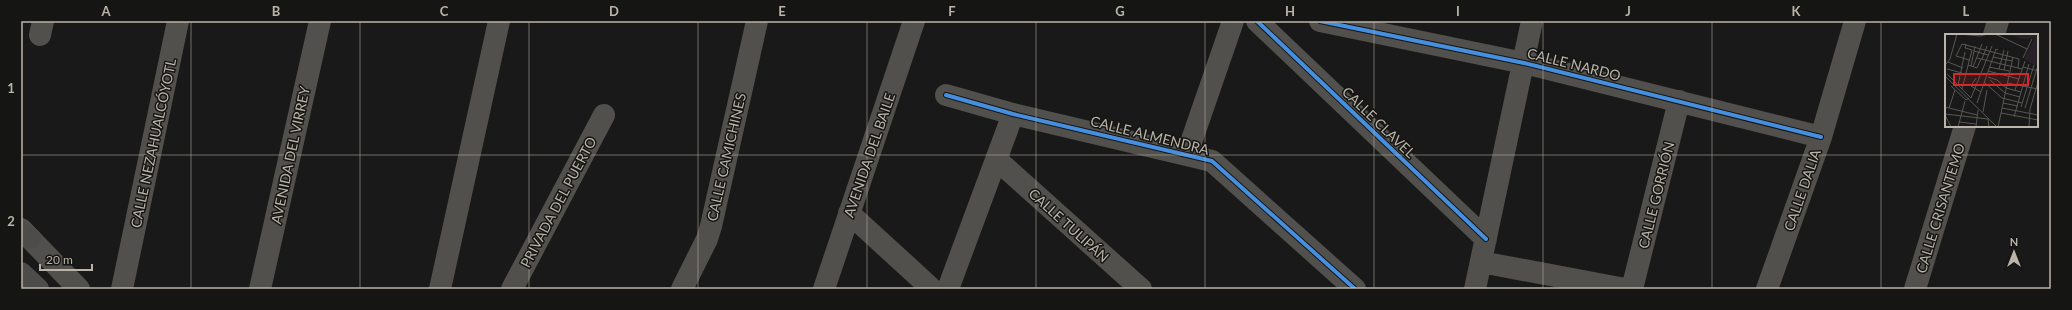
<svg xmlns="http://www.w3.org/2000/svg" width="2072" height="310" viewBox="0 0 2072 310" font-family="Lato,sans-serif">
<rect width="100%" height="100%" fill="#191919"/>
<g fill="none" stroke-linecap="round" stroke-linejoin="round">
<!-- minor -->
<path stroke="#52504c" stroke-width="22" d="M1257 21 1486 239
M1320 21 1524 63 1821 137
M40 35 43 21
M1994 35 1998 21
M946 95 1013 114 1212 161 1355 289
M1187 154 1233 21
M997 160 1141 289
M849 213 932 289
M21 229 79 289
M1481 262 1625 289
M122 289 178 21
M260 289 320 21
M440 289 499 21
M512 289 604 115
M682 289 707 239 711 226 757 21
M824 289 914 21
M948 289 1013 114
M1475 289 1532 21
M1632 289 1679 101
M1767 289 1821 137 1855 21
M1915 289 1965 126"/>
<!-- highway -->
<path stroke="#4e4c4a" stroke-width="22" d="M21 233 30 238
M21 273 38 289"/>
<!-- cycleway casing -->
<g stroke="#151513" stroke-width="6">
<path id="cycleway" d="M1257 21 1486 239
M1320 21 1524 63 1821 137
M946 95 1013 114 1212 161 1355 289"/>
</g>
<!-- cycleway -->
<use href="#cycleway" stroke="#468fdf" stroke-width="4"/>
</g>
<!-- grid -->
<path fill="none" stroke="#bab4a9" stroke-width="1" stroke-opacity="0.55" d="M191 21V289M360 21V289M529 21V289M698 21V289M867 21V289M1036 21V289M1205 21V289M1374 21V289M1543 21V289M1712 21V289M1881 21V289M21 155H2051"/>
<g text-anchor="middle" dominant-baseline="central" stroke-width="3" stroke-linejoin="round" paint-order="stroke">
<!-- street labels -->
<g font-size="14" fill="#bab4a9" stroke="#151513">
<text transform="translate(1574 64) rotate(14)">CALLE NARDO</text>
<text transform="translate(1379 122) rotate(44)">CALLE CLAVEL</text>
<text transform="translate(1150 135) rotate(14)">CALLE ALMENDRA</text>
<text transform="translate(153 143) rotate(-78)">CALLE NEZAHUALCÓYOTL</text>
<text transform="translate(290 155) rotate(-78)">AVENIDA DEL VIRREY</text>
<text transform="translate(869 155) rotate(-71)">AVENIDA DEL BAILE</text>
<text transform="translate(726 157) rotate(-77)">CALLE CAMICHINES</text>
<text transform="translate(1802 190) rotate(-71)">CALLE DALIA</text>
<text transform="translate(1656 195) rotate(-76)">CALLE GORRIÓN</text>
<text transform="translate(558 202) rotate(-62)">PRIVADA DEL PUERTO</text>
<text transform="translate(1940 208) rotate(-73)">CALLE CRISANTEMO</text>
<text transform="translate(1069 225) rotate(42)">CALLE TULIPÁN</text>
</g>
</g>
<!-- overview -->
<g transform="translate(1945 34)">
<rect width="93" height="93" fill="#191919"/>
<path d="M63 0H93V33L79 25 90 4 76 5 66 1 62 2Z" fill="#282028"/>
<path fill="none" stroke="#595753" stroke-width="1" d="M15 0 35 2 43 0M50 0 82 15M29 17 43 21M48 23 67 27M32 24 77 35M78 24 87 5M37 25 42 12M24 26 11 22 17 10 74 25 73 34M3 28 18 34M0 31 5 25 12 0M23 31 32 34 36 25M26 32 30 12M28 33 37 10M44 33 64 37M78 33 93 37M2 35 17 39M54 35 59 16M59 36 63 17M43 37 74 45M2 40 26 64 47 12M0 42 52 93M43 43 52 46 61 54 76 58M31 44 26 52 36 58M45 46 60 59 75 63M39 48 57 64 77 69M62 49 93 55M13 51 20 18M6 52 21 66 24 64M17 55 27 16 20 14 21 10M70 56 80 27M32 69 51 15 53 16M58 69 73 72M0 73 32 81M76 73 89 31M4 74 10 56M57 74 93 81M80 74 92 34M38 78 42 56M56 79 93 86M0 80 43 85 44 93M0 81 6 93M69 83 84 30M14 88 31 90M13 93 20 67M31 93 33 76M53 93 68 23M84 93 85 75 93 48"/>
<path fill="#d62828" fill-opacity="0.15" stroke="#d62828" stroke-width="2" d="M9 40H83V51H9Z"/>
<rect width="93" height="93" fill="none" stroke="#bab4a9" stroke-width="2"/>
</g>
<!-- border -->
<rect width="2072" height="310" fill="none" stroke="#151513" stroke-width="44"/>
<!-- north arrow -->
<g transform="translate(2014 252)" stroke="#151513" stroke-width="3" paint-order="stroke">
<path d="M0-3L7 15L0 10L-7 15Z" fill="#bab4a9"/>
<text y="-6" font-size="11" font-weight="bold" text-anchor="middle" fill="#bab4a9">N</text>
</g>
<!-- scale -->
<path d="M40 264v6h52v-6" fill="none" stroke="#bab4a9" stroke-width="2"/>
<text x="46" y="264" font-size="12" fill="#bab4a9" stroke="#151513" stroke-width="3" paint-order="stroke">20 m</text>
<rect x="22" y="22" width="2028" height="266" fill="none" stroke="#bab4a9" stroke-width="1.5"/>
<g font-size="13" text-anchor="middle" font-weight="bold" fill="#bab4a9">
<text x="106" y="16">A</text>
<text x="276" y="16">B</text>
<text x="444" y="16">C</text>
<text x="614" y="16">D</text>
<text x="782" y="16">E</text>
<text x="952" y="16">F</text>
<text x="1120" y="16">G</text>
<text x="1290" y="16">H</text>
<text x="1458" y="16">I</text>
<text x="1628" y="16">J</text>
<text x="1796" y="16">K</text>
<text x="1966" y="16">L</text>
<text x="11" y="93">1</text>
<text x="11" y="226">2</text>
</g>
</svg>
